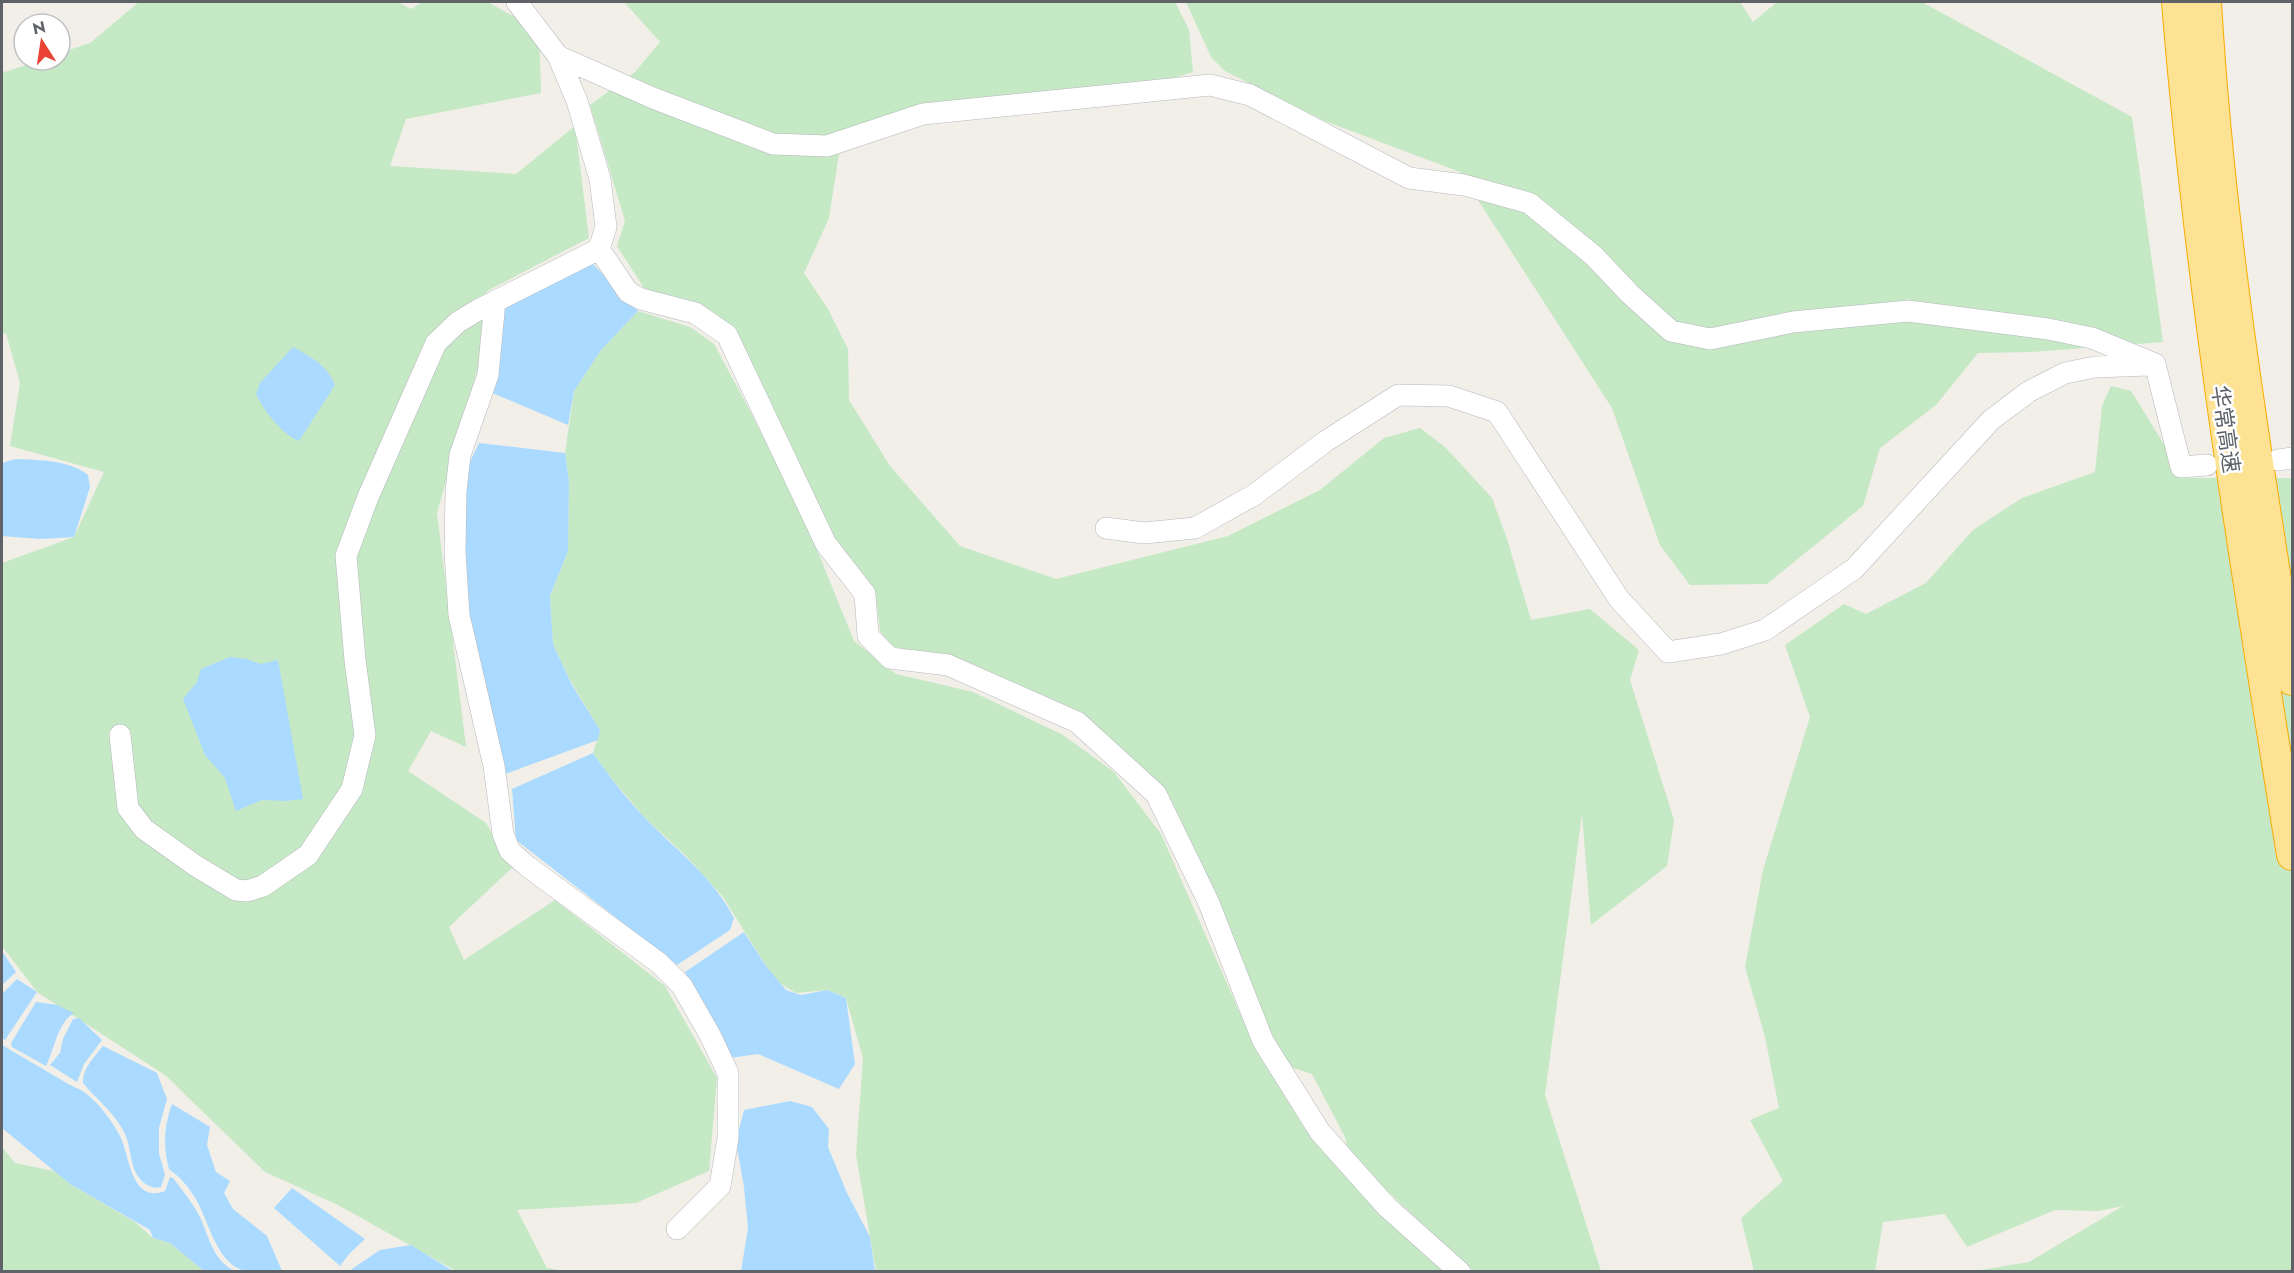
<svg xmlns="http://www.w3.org/2000/svg" width="2294" height="1273" viewBox="0 0 2294 1273" font-family="Jost,'Noto Sans SC',sans-serif">
<rect width="100%" height="100%" fill="#f1efe8"/>
<!-- green -->
<path fill="#c5e8c5" d="M139 2H398L411 9 423 2H488L539 31 541 93 406 119 390 166 516 174 575 126 589 238 487 291 478 367 437 513 466 747 431 731 408 771 486 823 512 868 449 927 464 960 555 900 665 986 717 1078 709 1171 636 1203 517 1210 547 1268 563 1271H456L338 1205 265 1172 165 1075 37 992 2 946V563L74 537 104 472 10 446 20 383 6 333 2 335V71L5 72 41 60H60V53L90 43Z
M624 2H1175L1189 30 1193 72 1168 80 936 102 839 154 829 218 804 273 828 309 848 349 849 400 890 466 960 546 1056 579 1228 536 1320 490 1384 438 1420 428 1446 448 1492 498 1507 539 1531 620 1590 609 1639 650 1630 680 1674 820 1667 866 1591 925 1582 814 1545 1095 1601 1271H1473L1349 1155 1345 1137 1312 1074 1287 1066 1243 972 1167 794 1080 714 954 659 891 646 880 631 876 597 836 544 761 390 722 319 644 288 617 246 625 221 590 105 635 72 660 42Z
M1186 2H1740L1753 22 1777 2H1922L2132 117 2163 342 2032 352 1978 353 1936 405 1880 448 1863 506 1767 584 1690 585 1660 545 1612 408 1460 172 1325 121 1225 71 1211 57Z
M638 311 690 327 714 344 748 407 803 515 854 641 896 674 973 692 1063 735 1114 772 1161 834 1255 1047 1304 1128 1387 1217 1450 1271H876L856 1155 863 1058 846 998 827 990 796 993 781 984 766 966 723 897 686 856 645 818 607 773 593 753 600 730 571 682 553 644 550 596 568 551 569 481 565 453 574 391 601 350Z
M2111 386 2131 391 2185 478H2292V1271H1975L2029 1262 2123 1206 2098 1211 2055 1210 1967 1247 1945 1214 1883 1222 1875 1271H1754L1741 1218 1783 1181 1750 1120 1779 1108 1765 1037 1745 967 1763 870 1810 717 1785 645 1844 604 1866 614 1926 583 1973 530 2022 498 2095 472 2102 406Z
M2 1147 15 1163 54 1171 70 1184 135 1222 153 1238 170 1243 204 1271H2Z"/>
<!-- water -->
<path fill="#aadaff" d="M589 260 638 311 601 350 574 391 568 425 490 392 498 308Z
M293 347C311 357 327 365 335 385L299 441C282 434 264 411 256 394L260 383Z
M479 443 565 453 569 481 568 551 550 596 553 644 572 685 600 730 598 740 505 774 466 601 464 530 468 466Z
M15 459C38 460 69 460 88 475L90 487 74 537 40 539 2 536V463Z
M230 657 246 659 261 664 278 660 303 799 286 801 262 800 236 811 225 778 205 755 183 699 197 682 201 669Z
M593 753C609 776 626 798 645 818 677 851 712 876 734 918L730 930 677 965 516 840 512 789Z
M744 932 766 966 786 990 801 995 827 990 846 998 855 1064 839 1089 758 1054 730 1058 685 972Z
M2 951 16 972 2 985Z
M17 979 37 992 5 1040 2 1038V994Z
M36 1002 57 1005 74 1013C57 1023 55 1049 46 1066L12 1047 11 1043Z
M79 1018 102 1040 84 1064 77 1082 50 1065 60 1053 63 1039 73 1019Z
M2 1045C23 1057 44 1070 65 1082 71 1086 79 1088 85 1093 99 1103 112 1121 120 1136 130 1155 130 1204 165 1191L170 1177 173 1178C182 1190 193 1203 200 1217 209 1237 213 1261 235 1271H204L170 1243 153 1238 150 1230 70 1184 2 1128Z
M103 1046 157 1073 167 1099 159 1128V1153L165 1175 161 1187C151 1189 143 1184 137 1175 130 1164 131 1147 125 1134 115 1113 97 1100 83 1083 82 1069 95 1056 103 1046Z
M790 1101 812 1107 829 1129 828 1147 847 1193 870 1237 875 1271H741L748 1228 744 1187 736 1142 744 1110Z
M172 1104 210 1127 207 1145 216 1172 230 1181 224 1193 233 1209 267 1236 282 1271C271 1272 255 1273 245 1271 215 1263 209 1219 194 1196 187 1185 180 1177 169 1169 163 1146 164 1127 172 1104Z
M292 1188 365 1239 350 1253 340 1266 274 1208Z
M411 1245 453 1271H349L380 1250Z"/>
<g fill="none" stroke-linecap="round" stroke-linejoin="round">
<!-- minor casing -->
<g stroke="#b5b8bc" stroke-width="22">
<path id="minor" d="M517 2 558 56 653 98 773 144 827 146 923 114 1210 85 1250 95 1409 178 1464 185 1529 203 1594 256 1630 294 1671 331 1710 339 1793 322 1908 311 2048 329 2092 338 2155 364 2181 467 2207 465
M599 249 628 292 641 299 695 313 727 335 826 544 865 594 868 636 890 658 948 665 1077 722 1156 794 1208 901 1263 1041 1320 1132 1387 1207 1460 1272
M495 301 488 375 460 455 456 491 455 552 459 615 494 766 503 834 510 851 527 866 659 963 682 986 710 1035 728 1073V1138L720 1186 677 1229
M2278 460 2292 458
M1106 528 1144 533 1195 528 1254 495 1326 441 1398 395 1449 396 1497 412 1619 599 1668 652 1721 644 1765 630 1854 569 1991 420 2028 392 2065 373 2095 367 2148 365
M120 735 128 808 144 829 196 866 236 890 247 891 263 886 308 855 352 789 365 735 355 660 346 556 368 497 436 343 458 322 478 310 599 249 606 227 600 179 577 101 558 56"/>
</g>
<!-- highway casing -->
<g stroke="#f9ab00" stroke-width="32">
<path id="highway" d="M2177 2C2200 288 2246 572 2292 855
M2206 2C2219 229 2256 456 2292 680"/>
</g>
<!-- minor -->
<use href="#minor" stroke="#fff" stroke-width="21"/>
<!-- highway -->
<use href="#highway" stroke="#fde293" stroke-width="30"/>
</g>
<g text-anchor="middle" dominant-baseline="central" stroke-width="5" stroke-linejoin="round" paint-order="stroke">
<!-- street labels -->
<g font-size="22" fill="#5f6368" stroke="#fff">
<text transform="translate(2226 429) rotate(82)">华常高速</text>
</g>
</g>
<!-- border -->
<rect width="2294" height="1273" fill="none" stroke="#5f6368" stroke-width="6"/>
<!-- north arrow -->
<g transform="translate(42 42) rotate(348)"><circle r="28" fill="#ffffff" stroke="#bfc1c3" stroke-width="1.5"/>
<path d="M0-4.5L10 22L0 15L-10 22Z" fill="#ea4335"/>
<text y="-9" font-size="16" font-weight="bold" text-anchor="middle" fill="#5f6368">N</text>
</g>
</svg>
